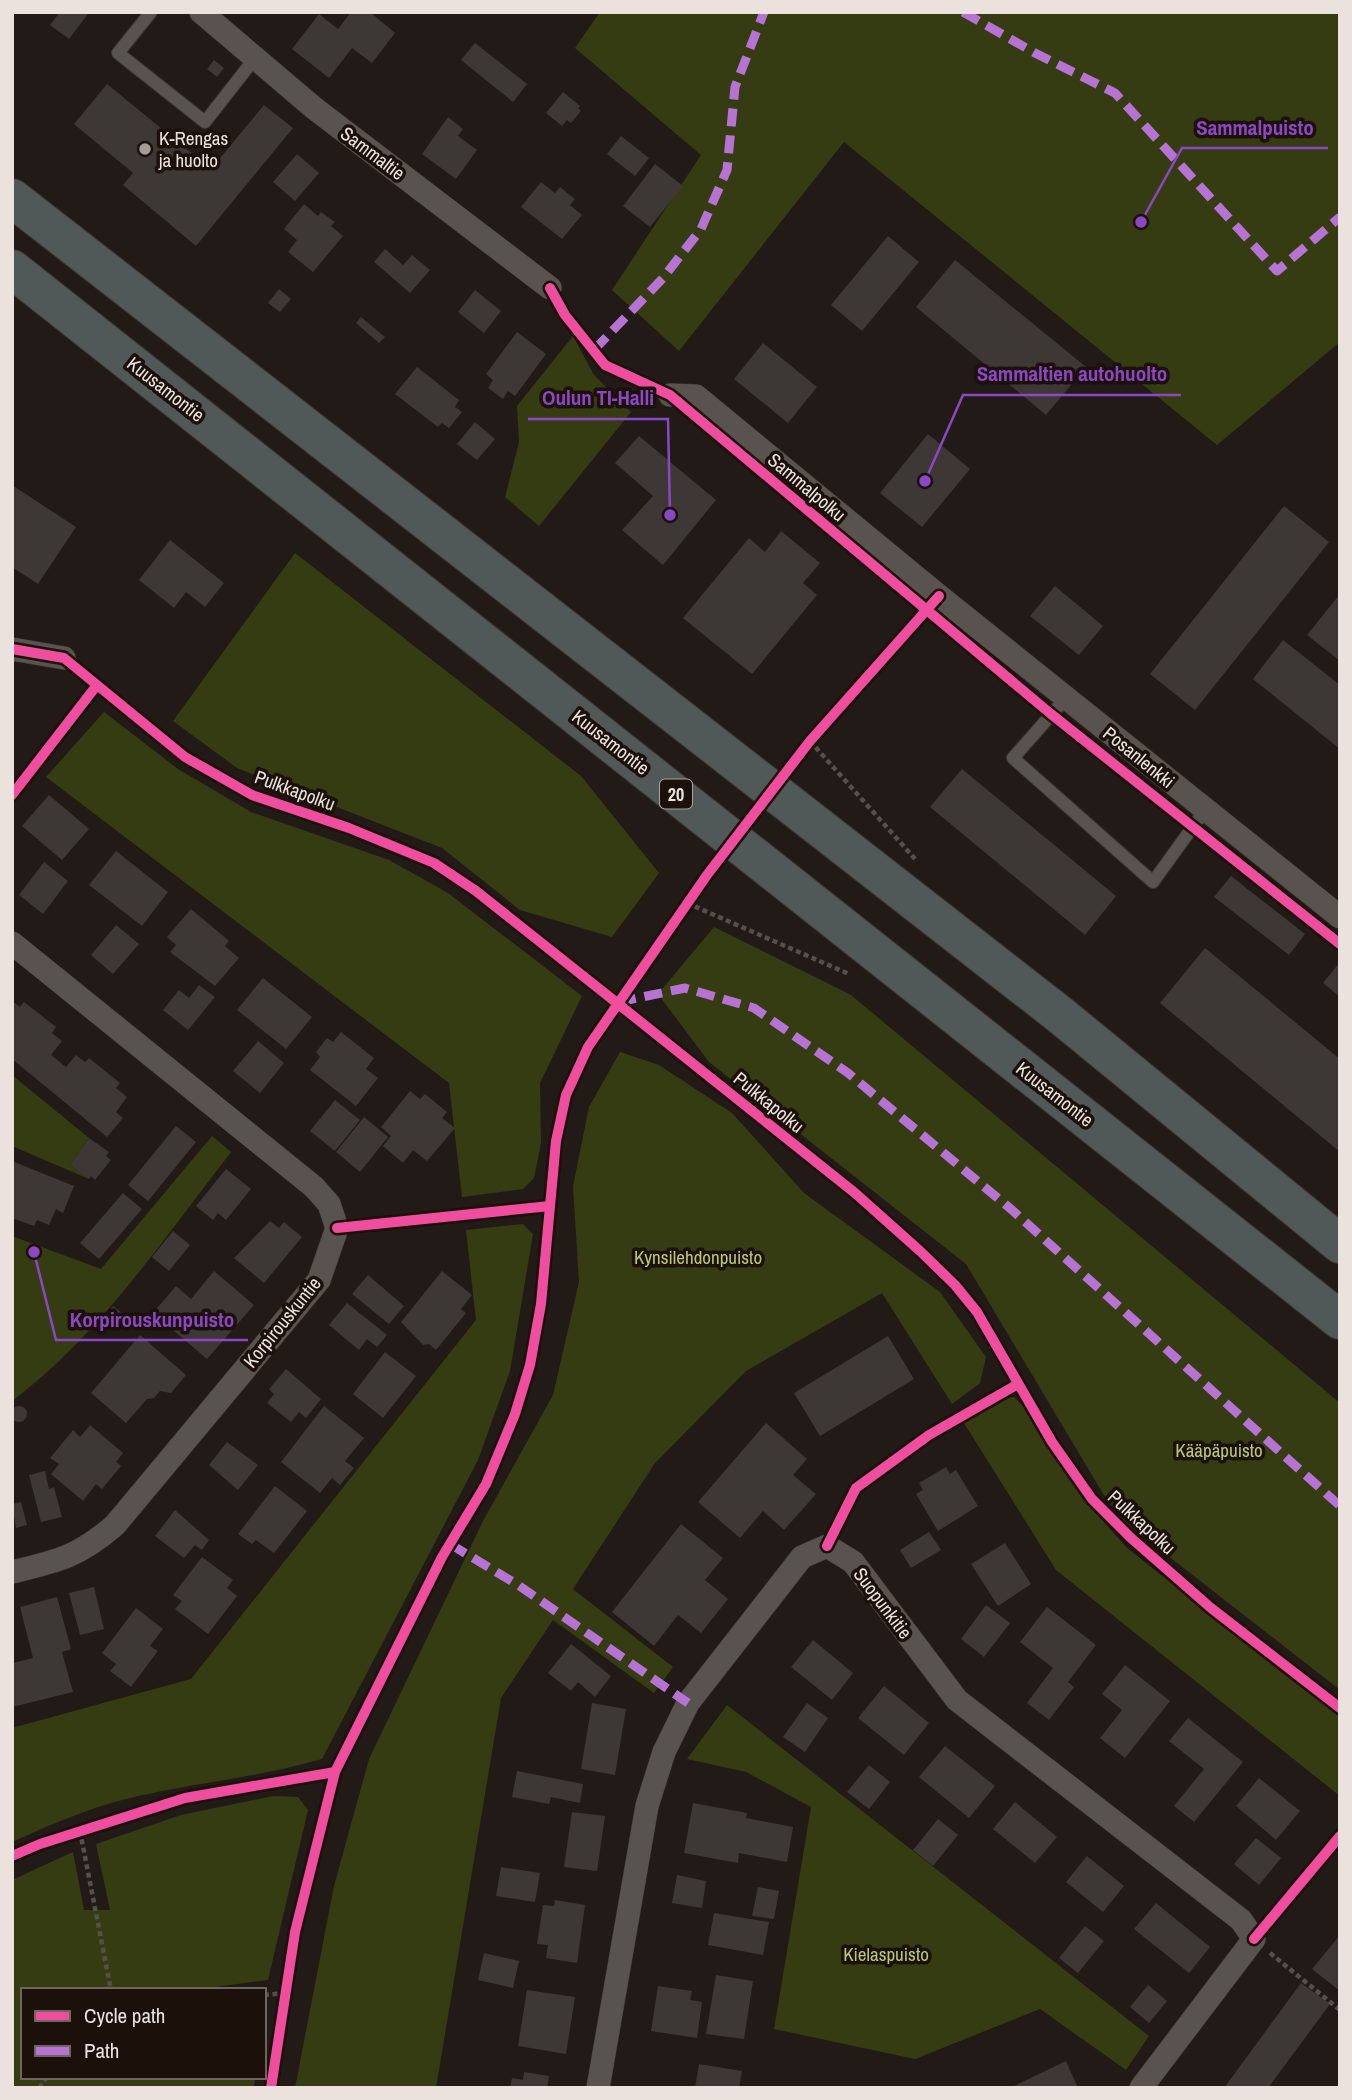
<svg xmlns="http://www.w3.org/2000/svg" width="1352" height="2100" viewBox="0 0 1352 2100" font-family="'Archivo Narrow',sans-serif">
<rect width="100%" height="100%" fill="#221a17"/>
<!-- green -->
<path fill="#363c12" d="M600 12H1340V342L1217 445 844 142 679 351 612 290 701 155 575 48Z
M573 336 594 375 631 412 539 526 505 497 519 442 517 406Z
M295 553 581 776 659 873 612 937 520 910 442 848 237 768 173 721Z
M104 712 178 769 251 812 389 860 448 893 582 996 540 1083 541 1143 534 1178 523 1189 462 1197 449 1083 46 777Z
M714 927 851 995 1340 1403V1690L1126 1523 1105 1497 966 1264 709 1062 658 994Z
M620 1052 659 1065 732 1113 804 1193 940 1292 986 1357 980 1383 952 1404 882 1293 746 1371 655 1463 573 1589 673 1667 654 1693 553 1620 501 1698 436 2088H295L334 1886 369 1759 483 1521 553 1395 579 1282 573 1186 589 1107Z
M12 1075 89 1138 70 1165 89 1179 12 1146Z
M212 1136 231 1152C164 1238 100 1335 12 1401V1236L101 1269Z
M523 1224 533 1234 510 1371 478 1460 322 1759C257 1778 189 1783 122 1800 84 1810 48 1826 12 1842V1728L191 1679 476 1320 466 1230Z
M1014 1397 1026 1409 1085 1501 1127 1548 1340 1717V1796L1056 1570 964 1423 1006 1398Z
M727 1705 1149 2036 1126 2070 1040 2009 915 2059 774 2029 811 1807 746 1772 687 1759Z
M273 1796 298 1797 308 1810 268 1980 193 1990H23V2077H255L254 2088H12V1880L73 1852 84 1910H110L96 1844 181 1815Z"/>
<!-- building -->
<path fill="#3d3736" d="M60 12 88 14 69 39 50 25Z
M351 12H370L395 33 372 63 352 48 329 78 292 49 319 14 338 29Z
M475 43 527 84 513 102 461 60Z
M214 60 224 68 217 77 207 69Z
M107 84 211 169 264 105 293 128 196 246 123 185 133 173 74 124Z
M563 92 580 106 578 108 581 111 571 123 567 120 562 126 546 113Z
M448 117 463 129 458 136 477 150 456 179 422 154Z
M621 136 649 158 635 176 607 154Z
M297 154 319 173 295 201 273 182Z
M655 164 683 186 650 227 623 206Z
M541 182 555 193 560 187 575 199 570 205 582 215 562 239 521 207Z
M304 204 318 216 321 212 335 222 331 226 343 236 313 272 288 252 297 240 284 229Z
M888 236 919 262 862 331 831 305Z
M385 249 403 265 412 255 430 270 410 293 374 262Z
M955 260 1086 367 1046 415 916 307Z
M279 289 291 299 280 312 268 303Z
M475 290 501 311 484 333 458 312Z
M361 317 385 337 379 343 356 323Z
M517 332 546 354 515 396 508 391 503 399 488 388 493 380 486 374Z
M763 343 817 387 788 423 734 379Z
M417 367 459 400 455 407 462 412 449 428 442 423 438 427 395 394Z
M475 422 495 439 477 460 457 444Z
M928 434 970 469 922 527 880 493Z
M639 436 716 500 663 565 622 530 653 496 615 463Z
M12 485 76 527 38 584 12 567Z
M1284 506 1329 542 1195 710 1150 674Z
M781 531 820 563 803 583 817 595 752 674 683 618 749 538 765 552Z
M170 540 224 583 205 607 186 592 174 608 139 580Z
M1055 586 1103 626 1079 655 1030 616Z
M1340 594V661L1307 635Z
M1283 640 1340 685V749L1253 679Z
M962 769 1116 896 1085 935 930 807Z
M49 795 89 829 62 860 22 826Z
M116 851 168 892 142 926 89 885Z
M44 862 68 881 43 914 19 895Z
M1231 876 1305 934 1289 955 1214 897Z
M191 909 229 941 225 946 239 958 215 986 170 952 176 945 167 937Z
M116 925 139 944 113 974 91 955Z
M1205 948 1340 1059V1152L1160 1003Z
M1340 962V997L1323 983Z
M263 978 312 1017 286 1049 237 1010Z
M199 985 215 997 188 1030 163 1010 179 990 189 998Z
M12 1001 20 1007 24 1002 56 1027 52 1033 62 1041 51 1055 66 1067 76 1055 85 1062 89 1058 120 1083 116 1088 127 1097 116 1112 123 1118 107 1137 12 1059Z
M341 1032 374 1058 366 1069 378 1078 356 1106 310 1070 320 1057 316 1052 327 1038 333 1042Z
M258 1041 284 1063 260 1093 233 1071Z
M410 1091 420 1099 425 1094 447 1112 442 1118 455 1128 427 1161 413 1150 403 1163 383 1146 391 1136 381 1127Z
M335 1100 360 1120 335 1151 310 1131Z
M364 1117 388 1137 360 1172 336 1152Z
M176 1126 196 1142 148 1201 128 1185Z
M89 1138 109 1152 106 1156 111 1160 95 1180 91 1176 89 1179 70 1165Z
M12 1161 74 1186 63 1213 56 1209 49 1225 37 1220 34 1226 12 1218Z
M226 1169 251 1189 226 1220 218 1213 213 1220 196 1206Z
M123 1193 142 1209 99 1259 80 1243Z
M270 1221 279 1228 284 1222 302 1237 264 1283 234 1258Z
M173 1231 190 1245 169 1271 152 1257Z
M214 1271 254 1305 207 1359 153 1313 176 1286 191 1299Z
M442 1271 472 1295 461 1309 466 1313 436 1350 429 1344 423 1345 401 1322Z
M368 1275 404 1306 389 1324 352 1294Z
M347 1303 387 1335 377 1347 367 1339 359 1350 329 1325Z
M113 1306 122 1313 112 1326 103 1319Z
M140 1335 186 1375 171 1393 160 1391 154 1398 147 1399 126 1423 91 1393Z
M888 1336 914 1379 820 1436 794 1393Z
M385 1352 416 1376 383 1418 353 1394Z
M286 1369 321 1399 306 1418 299 1412 291 1422 267 1403 274 1394 269 1389Z
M324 1406 364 1438 345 1461 354 1468 340 1485 332 1478 320 1493 281 1462Z
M11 1414a8 8 0 1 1 16 0a8 8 0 1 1-16 0Z
M766 1423 807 1459 793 1475 816 1494 784 1530 763 1511 740 1538 698 1502Z
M90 1425 123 1453 116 1462 121 1466 102 1489 96 1484 83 1501 51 1474 59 1464 50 1458 73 1430 80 1437Z
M227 1442 258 1465 238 1490 209 1465Z
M946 1467 950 1474 956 1470 978 1506 938 1531 916 1494 923 1490 919 1483Z
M45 1471 49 1489 54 1487 62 1517 41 1522 29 1475Z
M275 1486 307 1511 274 1553 256 1540 252 1544 238 1534Z
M21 1502 27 1525 16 1528 12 1504Z
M175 1510 209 1540 202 1550 195 1545 184 1558 155 1536Z
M681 1524 723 1558 705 1580 728 1599 701 1633 678 1615 654 1646 612 1612Z
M929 1532 941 1550 911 1568 900 1550Z
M1005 1543 1031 1584 998 1606 971 1564Z
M202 1557 233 1580 227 1588 237 1596 208 1634 175 1609 182 1601 173 1595Z
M94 1587 104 1629 80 1635 69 1593Z
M57 1597 71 1649 62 1652 73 1692 12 1707 13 1663 33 1658 20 1607Z
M986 1605 1010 1623 984 1657 961 1639Z
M1047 1607 1096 1645 1068 1682 1074 1687 1049 1720 1027 1703 1053 1668 1020 1642Z
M136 1608 163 1629 150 1646 158 1651 131 1687 110 1671 116 1664 102 1653Z
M813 1640 853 1673 832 1700 791 1667Z
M571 1644 611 1676 595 1697 578 1682 571 1691 548 1673Z
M1125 1665 1170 1701 1125 1758 1100 1738 1122 1710 1102 1694Z
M884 1686 929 1723 904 1755 858 1718Z
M592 1703 626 1709 615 1775 581 1769Z
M807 1703 828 1718 805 1752 783 1737Z
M1188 1718 1243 1762 1194 1822 1174 1806 1204 1769 1169 1741Z
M945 1746 995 1786 969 1818 919 1777Z
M869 1765 890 1782 869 1809 847 1792Z
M517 1771 583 1784 580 1803 551 1797 549 1804 512 1797Z
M1259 1778 1300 1811 1276 1840 1236 1806Z
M1015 1802 1057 1837 1035 1863 993 1829Z
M693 1803 747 1813 746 1818 793 1827 787 1862 739 1853 738 1863 684 1853Z
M572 1812 605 1816 597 1871 564 1867Z
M938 1819 958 1835 933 1866 913 1850Z
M1256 1838 1281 1858 1259 1885 1234 1864Z
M1087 1856 1124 1886 1103 1912 1066 1882Z
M501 1867 540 1873 535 1902 496 1896Z
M677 1875 706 1881 702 1908 672 1903Z
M758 1887 779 1891 774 1919 752 1916Z
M555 1900 585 1905 577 1963 546 1958 548 1945 537 1944 543 1905 554 1906Z
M1156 1903 1210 1947 1189 1973 1134 1929Z
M714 1913 769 1922 763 1955 708 1945Z
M1085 1926 1104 1941 1078 1973 1059 1958Z
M1340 1935V1991L1312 1969Z
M484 1953 519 1961 513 1988 478 1980Z
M716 1975 753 1981 744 2039 706 2034Z
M1301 1983 1330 2004 1268 2088H1224Z
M1148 1985 1167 2001 1149 2023 1130 2007Z
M658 1986 692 1991 690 2000 702 2002 697 2038 651 2031Z
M527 1990 575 1997 566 2054 518 2046Z
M1066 2061 1078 2088H1010Z
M699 2064 742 2071 739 2088H695Z
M524 2072 549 2076 547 2088H510L512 2078 523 2080Z"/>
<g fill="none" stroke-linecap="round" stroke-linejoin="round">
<!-- service casing -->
<g stroke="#3c3633" stroke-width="14">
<path id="service" d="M151 12 118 53 205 122 255 58
M1066 698 1013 758 1153 882 1205 810"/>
</g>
<!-- minor casing -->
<g stroke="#3c3633" stroke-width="24">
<path id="minor" d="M201 12 314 108 550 288
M670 395 696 396 939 596 1340 917
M12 649 64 658
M12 943 314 1187 329 1204 337 1228 319 1280 115 1525C78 1557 58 1561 12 1572
M598 2088 647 1806 664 1752 688 1703 802 1557 827 1546 853 1562 957 1700 1241 1920 1254 1939 1141 2088"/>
</g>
<!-- trunk casing -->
<g stroke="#3c3633" stroke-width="40">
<path id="trunk" d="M12 198 1059 1014 1340 1244
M12 269 1340 1320"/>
</g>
<!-- path -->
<path stroke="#55504d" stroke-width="4.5" stroke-dasharray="5 3.5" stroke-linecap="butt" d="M810 741 916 860
M687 903 849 974
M80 1831 111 1990
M1270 1953 1340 2010
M264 1995 285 1993
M39 2088 47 2077"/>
<!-- service -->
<use href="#service" stroke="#59534f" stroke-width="12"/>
<!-- minor -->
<use href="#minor" stroke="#59534f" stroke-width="23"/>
<!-- trunk -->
<use href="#trunk" stroke="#515858" stroke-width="38"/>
<!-- quiet -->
<path stroke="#b673d3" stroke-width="9" stroke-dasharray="18 9" stroke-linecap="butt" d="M963 12 1035 53 1115 93 1277 271 1340 217
M594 350 663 278 701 229 727 170 735 87 764 12
M618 1002 685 988 754 1008 848 1073 1012 1210 1340 1506
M450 1544 518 1585 688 1703"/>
<!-- cycleway casing -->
<g stroke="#1c100a" stroke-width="15">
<path id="cycleway" d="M550 288 565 315 605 365 670 395 1051 714 1340 944
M12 649 64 658 185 757 252 795 349 828 434 863 476 891 617 1003 855 1193 920 1251 955 1285 977 1312 1052 1442 1092 1499 1131 1538 1211 1608 1340 1708
M12 795 97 685
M337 1228 550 1206
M827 1546 856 1488 929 1435 1018 1384
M12 1856 40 1844 185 1798 335 1772
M1254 1939 1340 1836
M271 2088 295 1932 335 1772 442 1557 486 1484 515 1414 530 1365 541 1304 556 1141 566 1095 588 1047 707 875 810 741 939 596"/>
</g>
<!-- cycleway -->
<use href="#cycleway" stroke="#ef4d9e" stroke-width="10"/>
</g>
<!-- markers -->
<circle fill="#a59c98" stroke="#1c100a" stroke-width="2.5" cx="145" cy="149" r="7"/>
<g text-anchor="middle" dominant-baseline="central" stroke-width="7" stroke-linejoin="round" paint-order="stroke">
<!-- shield labels -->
<rect fill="#1c100a" stroke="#ada39e" stroke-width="2" x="660" y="779.5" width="32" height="29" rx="5"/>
<g font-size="18" font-weight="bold" fill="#ebe2dd">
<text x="676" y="794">20</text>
</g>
<!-- poi labels -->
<g font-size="19" fill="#ebe2dd" stroke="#1c100a" text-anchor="start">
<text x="159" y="138">K-Rengas<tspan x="159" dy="22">ja huolto</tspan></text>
</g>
<!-- street labels -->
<g font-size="19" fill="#ebe2dd" stroke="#1c100a">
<text transform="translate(373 153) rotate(37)">Sammaltie</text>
<text transform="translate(166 389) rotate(38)">Kuusamontie</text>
<text transform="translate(807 487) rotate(40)">Sammalpolku</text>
<text transform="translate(611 742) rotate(38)">Kuusamontie</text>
<text transform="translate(1139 757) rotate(39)">Posanlenkki</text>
<text transform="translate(295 790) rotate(20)">Pulkkapolku</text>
<text transform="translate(1055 1094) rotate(38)">Kuusamontie</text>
<text transform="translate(769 1102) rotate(39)">Pulkkapolku</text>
<text transform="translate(282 1322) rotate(-51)">Korpirouskuntie</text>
<text transform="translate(1142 1522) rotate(43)">Pulkkapolku</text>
<text transform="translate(883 1603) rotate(53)">Suopunkitie</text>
</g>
<!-- park labels -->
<g font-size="19" fill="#b8ca6d" stroke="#1c100a">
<text x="698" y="1257">Kynsilehdonpuisto</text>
<text x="1219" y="1450">Kääpäpuisto</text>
<text x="886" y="1954">Kielaspuisto</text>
</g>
</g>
<!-- callouts -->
<path fill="none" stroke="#8c47c4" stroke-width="2.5" d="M1141 222L1182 148H1328M925 481L963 395H1181M670 515L668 419H528M34 1252L56 1340H248"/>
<g fill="#8c47c4" stroke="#1c100a" stroke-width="2.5">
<circle cx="1141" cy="222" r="7"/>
<circle cx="925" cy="481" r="7"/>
<circle cx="670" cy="515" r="7"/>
<circle cx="34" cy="1252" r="7"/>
</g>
<g font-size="21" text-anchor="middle" font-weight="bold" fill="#8c47c4" stroke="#1c100a" stroke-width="7" stroke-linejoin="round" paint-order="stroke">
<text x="1255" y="135">Sammalpuisto</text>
<text x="1072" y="381">Sammaltien autohuolto</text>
<text x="598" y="405">Oulun TI-Halli</text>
<text x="152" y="1327">Korpirouskunpuisto</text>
</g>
<!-- border -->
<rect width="1352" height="2100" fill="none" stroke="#ebe2dd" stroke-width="28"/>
<!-- legend -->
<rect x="21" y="1988" width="245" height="91" fill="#1c100a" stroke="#6f645e" stroke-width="2"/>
<rect x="35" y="2011" width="35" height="10" fill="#ef4d9e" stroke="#6f645e" stroke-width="2"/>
<text x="84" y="2023" font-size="21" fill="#ebe2dd">Cycle path</text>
<rect x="35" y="2046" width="35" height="10" fill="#b673d3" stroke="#6f645e" stroke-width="2"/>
<text x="84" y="2058" font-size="21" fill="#ebe2dd">Path</text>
</svg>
